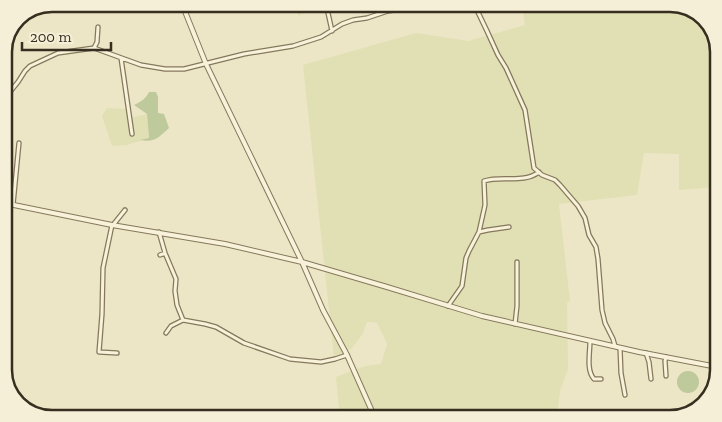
<svg xmlns="http://www.w3.org/2000/svg" width="722" height="422" viewBox="0 0 722 422" font-family="'Zilla Slab',serif">
<rect width="100%" height="100%" fill="#ece6c6"/>
<!-- farmland -->
<path fill="#e1e0b4" d="M296 4H322L298 16Z
M522 4H670L694 10 718 49 716 187 679 190V154L644 153 637 195 559 204 570 301 567 303 568 369 560 391 557 418H340L336 377 365 366 381 364 387 344 377 323 372 322H367L362 335 351 349 334 357 303 65 416 33 468 41 525 25Z
M107 108 127 109 130 118 147 114 149 138 127 145 112 146 102 116Z"/>
<!-- green -->
<path fill="#beca9b" d="M149 92H156L158 97V113L164 114 169 128C159 137 155 143 140 140L149 138 147 114 134 105C141 102 146 98 149 92Z
M677 382a11 11 0 1 1 22 0a11 11 0 1 1-22 0Z"/>
<g fill="none" stroke-linecap="round" stroke-linejoin="round">
<!-- minor casing -->
<g stroke="#86785d" stroke-width="5.5">
<path id="minor" d="M326 4 332 31
M475 6 487 31 498 55 506 68 525 110 534 168 542 175 555 180 560 185 578 206 585 218 589 235 596 247 598 259 602 310 605 323 613 339 615 346
M94 48 97 42 98 27
M121 58 132 134
M4 104 9 93 18 82 25 71 30 66 58 53 94 48 141 65 165 69H184L244 54 293 46 321 37 342 24 353 20 367 18 388 11 416 7 450 5 468 7 486 4
M13 205 19 143
M112 225 103 268 102 314 99 352 117 353
M113 225 125 210
M159 232 165 253 176 279 175 291 177 305 183 320 205 324 216 327 244 343 290 359 321 362 335 359 347 355
M479 232 488 230 509 227
M160 255 165 253
M448 306 462 286 466 258 469 251 479 232 485 205 484 181C502 175 523 184 539 172
M515 324 517 306V262
M166 333 171 326 183 320
M590 341C590 353 586 370 594 379H601
M620 348 621 373 625 395
M646 353 649 362 651 379
M666 357 665 361 666 376"/>
</g>
<!-- tertiary casing -->
<g stroke="#86785d" stroke-width="6">
<path id="tertiary" d="M182 4 206 64 302 262 323 310 347 355 375 418
M4 203 112 225 225 244 302 262 387 287 482 316 639 352 712 366"/>
</g>
<!-- minor -->
<use href="#minor" stroke="#f7f2d9" stroke-width="3"/>
<!-- tertiary -->
<use href="#tertiary" stroke="#f7f2d9" stroke-width="4"/>
</g>
<!-- crop -->
<path d="M0 0H722V422H0ZM52 12H670A40 40 0 0 1 710 52V370A40 40 0 0 1 670 410H52A40 40 0 0 1 12 370V52A40 40 0 0 1 52 12Z" fill="#f4efd6" fill-rule="evenodd"/>
<path fill="none" stroke="#372e20" stroke-width="2.5" d="M52 12H670A40 40 0 0 1 710 52V370A40 40 0 0 1 670 410H52A40 40 0 0 1 12 370V52A40 40 0 0 1 52 12Z"/>
<!-- scale -->
<path d="M22 42v8h89v-8" fill="none" stroke="#372e20" stroke-width="2.5"/>
<text x="30" y="42" font-size="15" fill="#372e20" stroke="#f4efd6" stroke-width="4" paint-order="stroke">200 m</text>
</svg>
